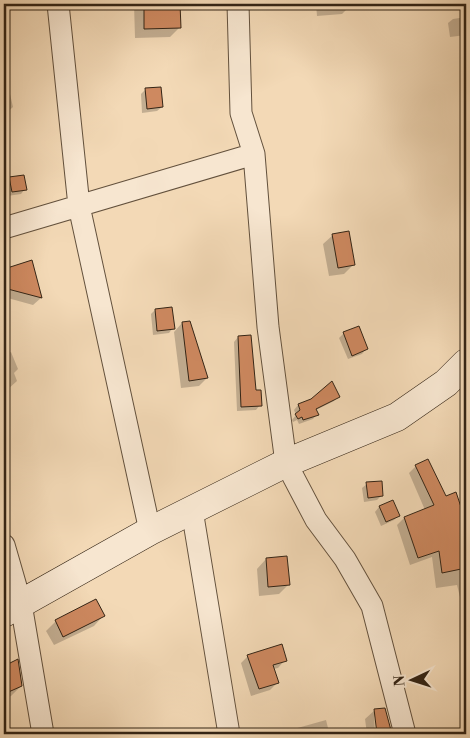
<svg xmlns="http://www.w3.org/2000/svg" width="470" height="738" viewBox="0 0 470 738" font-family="'Libre Bodoni',serif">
<rect width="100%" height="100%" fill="#f3d9b6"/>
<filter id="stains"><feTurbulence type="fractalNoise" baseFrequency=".004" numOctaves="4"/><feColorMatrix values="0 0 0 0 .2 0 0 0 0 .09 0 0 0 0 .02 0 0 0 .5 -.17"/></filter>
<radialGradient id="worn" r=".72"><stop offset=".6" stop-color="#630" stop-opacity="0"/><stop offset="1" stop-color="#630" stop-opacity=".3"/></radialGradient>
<!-- shadow -->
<path fill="#0003" d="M4 4 6 17 4 22Z
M134 4H179V28L170 37 135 38Z
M316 4H351V5L342 14 317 16Z
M466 17V35L450 37 448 23 453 19Z
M145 90 162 107 157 111 142 113 141 94Z
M10 94 13 107 4 115V95Z
M10 179 25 189 21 194 7 196 5 183Z
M333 235 354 264 344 274 329 276 323 244Z
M31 262 41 298 33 305 4 297V271Z
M155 310 173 328 169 333 153 335 151 314Z
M182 323 207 378 199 386 181 388 174 332Z
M344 333 366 349 362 354 348 359 339 338Z
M238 337 260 405 256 410 237 411 234 342Z
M11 352 18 369 14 373 17 381 7 390 4 392V355Z
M338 396 334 401 316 410 317 414 313 419 299 424 297 420 293 422 292 420 296 415 294 410 298 405 312 400Z
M416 466 445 497 455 494 466 526V604L462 605 457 585 436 588 432 557 410 565 397 525 404 518 425 510 409 473Z
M367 484 382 495 377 500 364 502 362 488Z
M392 502 398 516 394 520 381 526 375 512 379 507Z
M266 559 288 585 279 594 259 596 257 569Z
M103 616 94 626 54 645 46 631 56 621Z
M248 656 285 660 278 668 273 669 277 683 270 690 251 696 241 663Z
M17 661 21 686 11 696 4 699V667Z
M384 709 391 734H378L374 712 375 734H367L365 719 375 710Z
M326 720 328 728 322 734H276Z"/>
<!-- building -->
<path fill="#ce8960" stroke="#332415" d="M144 4H180L181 28 144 29Z
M161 87 163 107 147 109 145 88Z
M24 175 27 190 12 192 9 177Z
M349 231 355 265 338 268 332 234Z
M32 260 42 298 4 288V269Z
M172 307 175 329 157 331 155 309Z
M190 321 208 378 189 381 182 322Z
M359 326 368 349 352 356 343 332Z
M251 335 256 390H261L262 406 241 407 238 336Z
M332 381 340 397 316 409 319 415 303 420 302 417 298 419 295 414 300 410 298 404 311 399Z
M428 459 446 496 456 492 466 522V568L442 573 439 551 418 558 404 517 434 505 415 465Z
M382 481 383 496 368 498 366 482Z
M393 500 400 516 386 522 379 506Z
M287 556 290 585 268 587 266 558Z
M96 599 105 616 63 637 55 620Z
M282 644 287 661 273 665 279 683 259 689 247 655Z
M18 659 22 686 4 694V666Z
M385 708 392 734H377L374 709Z"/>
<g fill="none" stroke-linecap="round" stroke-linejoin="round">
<!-- street casing -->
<g stroke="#63513d" stroke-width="23">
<path id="street" d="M58 4 79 206 150 531
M238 4 241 113 254 154 268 327 286 463 316 520 345 559 372 606 405 734
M4 228 254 154
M192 510 229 734
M4 545 21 604 43 734"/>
</g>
<!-- secondary casing -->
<g stroke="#332415" stroke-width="29">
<path id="secondary" d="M4 613 150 531 286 463 397 417 446 383 466 363"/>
</g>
<!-- street -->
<use href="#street" stroke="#f7e6d0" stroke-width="21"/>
<!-- secondary -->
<use href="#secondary" stroke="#f7e6d0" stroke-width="28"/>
</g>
<!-- margin -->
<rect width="470" height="738" fill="none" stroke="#f3d9b6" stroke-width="20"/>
<rect x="5" y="5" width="460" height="728" fill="none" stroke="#332415" stroke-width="2.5"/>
<rect x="10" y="10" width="450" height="718" fill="none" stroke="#332415"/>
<!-- north arrow -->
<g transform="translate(412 680) rotate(266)" stroke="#f7e6d0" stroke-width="4" paint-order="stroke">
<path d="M0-4L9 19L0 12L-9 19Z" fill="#332415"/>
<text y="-8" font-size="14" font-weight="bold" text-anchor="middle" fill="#332415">N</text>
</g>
<rect width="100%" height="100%" filter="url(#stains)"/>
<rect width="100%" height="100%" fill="url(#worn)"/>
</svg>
